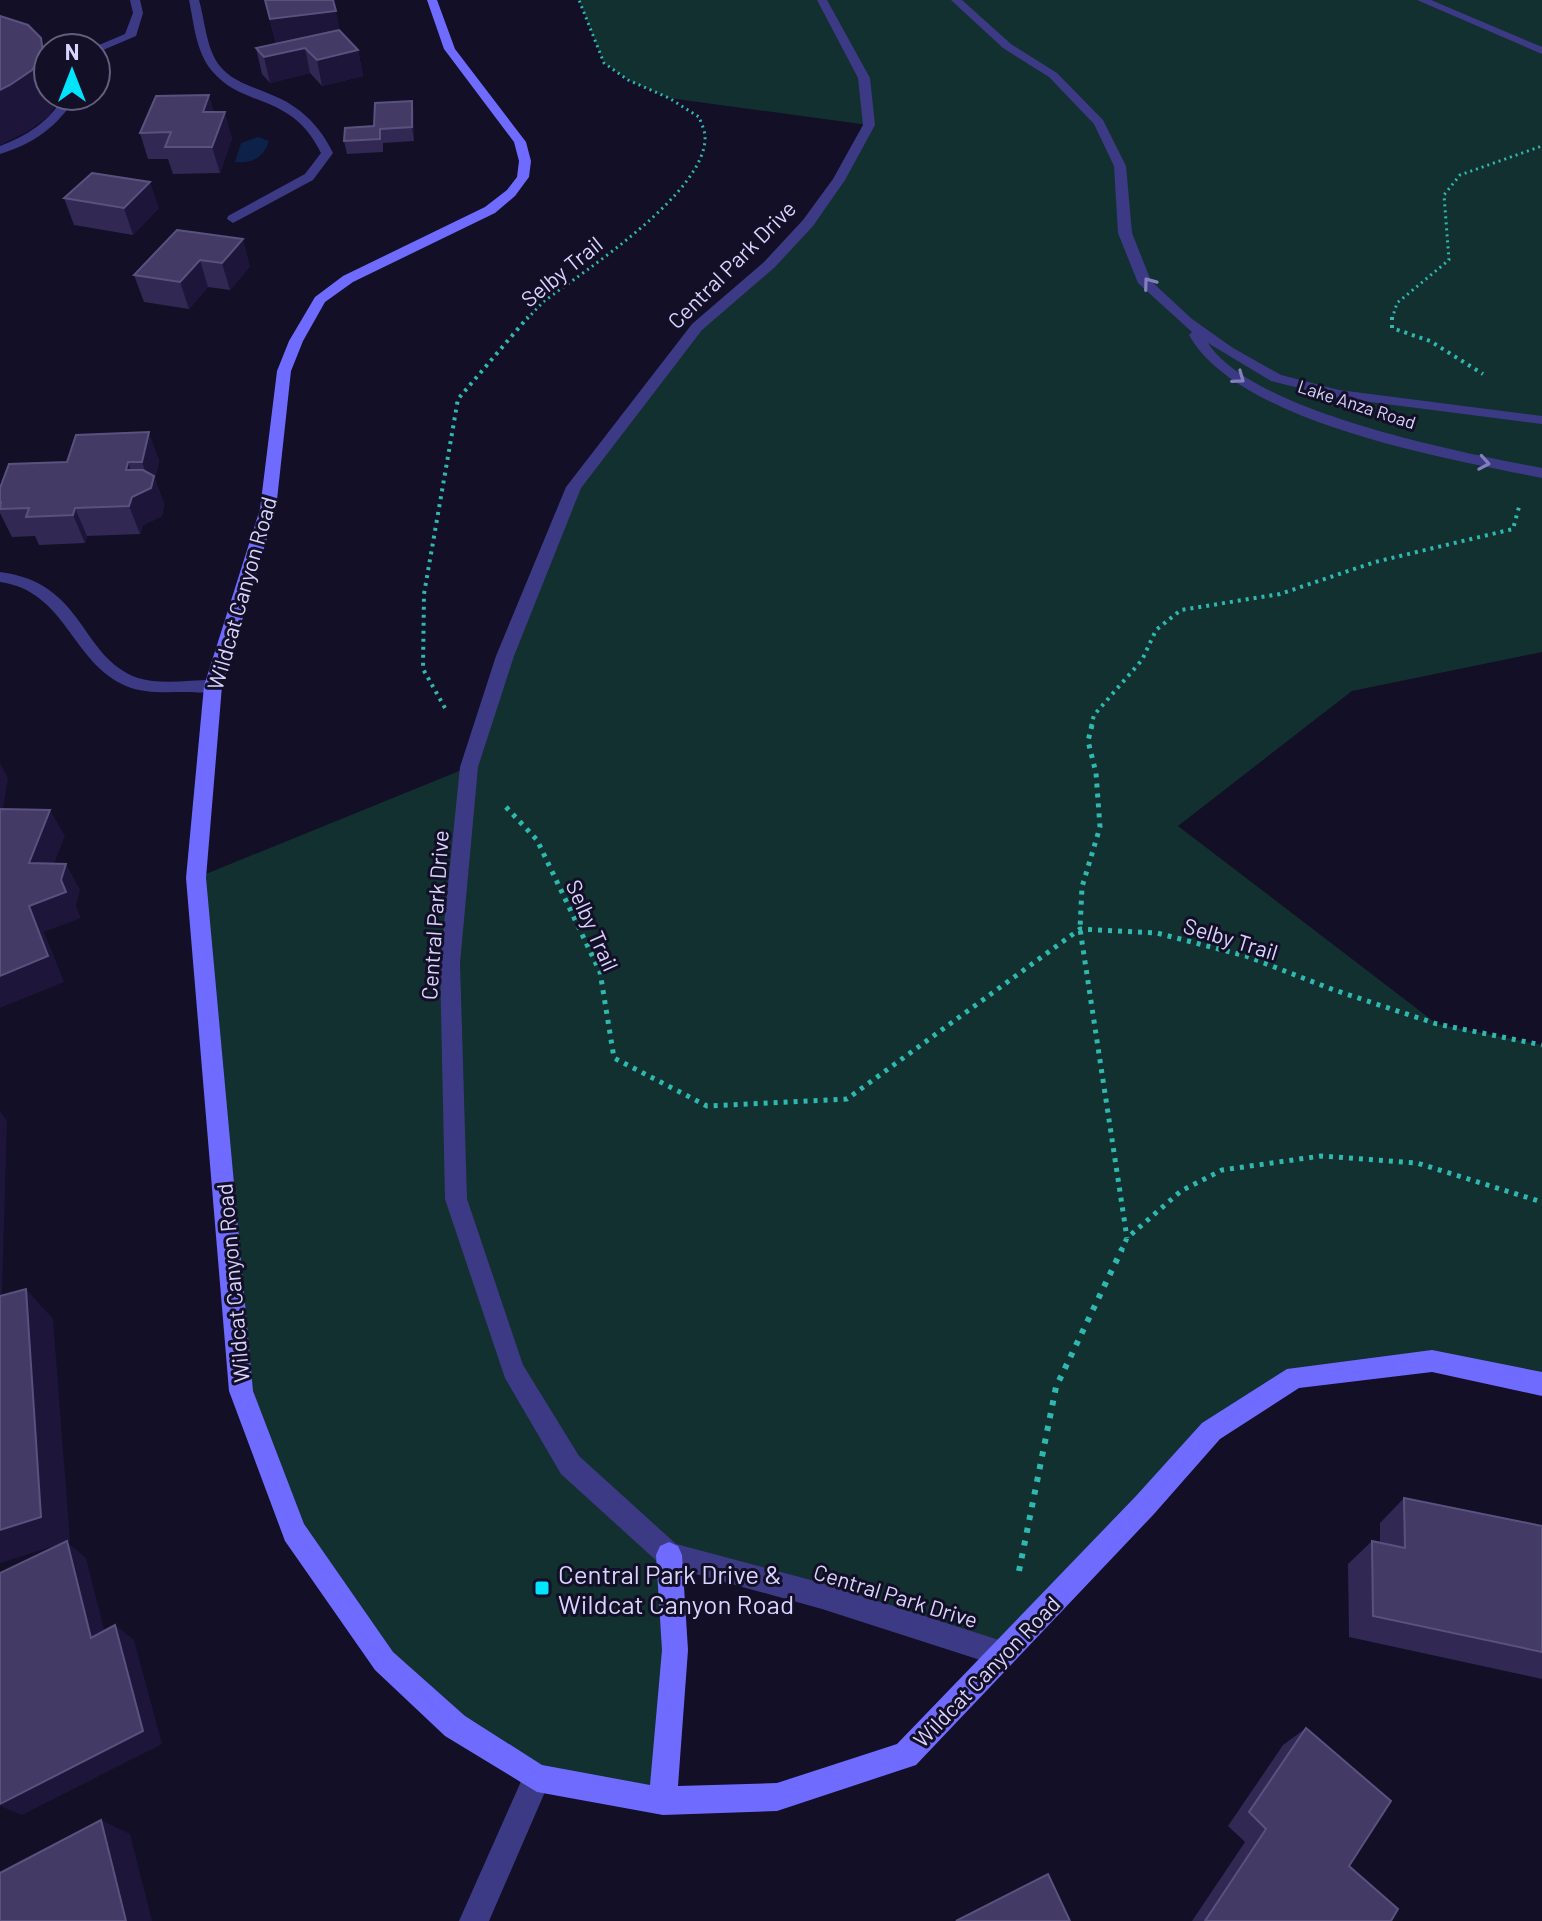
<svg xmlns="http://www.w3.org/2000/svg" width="1542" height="1921" viewBox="0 0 1542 1921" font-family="Barlow,sans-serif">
<rect width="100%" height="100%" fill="#130f26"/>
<!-- green -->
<path fill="#12302f" d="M579 0H1542V652L1352 691 1178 826 1437 1024 1542 1045V1384L1432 1361 1295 1377 1211 1431 1002 1654 670 1556 663 1801 537 1778 384 1661 294 1532 241 1391 196 878 469 767 574 487 697 327 808 223 868 125 669 98 628 80 604 63Z"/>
<!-- water -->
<path fill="#0c2248" d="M258 137 269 141C264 157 252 164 235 162L241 143Z"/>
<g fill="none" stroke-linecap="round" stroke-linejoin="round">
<!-- path-far3 -->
<path stroke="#2fb8b0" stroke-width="3" stroke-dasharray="2 4" stroke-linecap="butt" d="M527 319 543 302C584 271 709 191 705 135 704 129 701 122 699 117L669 98 628 80 604 63 579 0
M1392 319 1397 303 1449 260 1444 195 1460 175 1542 146"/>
<!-- path-far2 -->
<path stroke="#2fb8b0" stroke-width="4" stroke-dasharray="3 5" stroke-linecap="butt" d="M1392 317V328L1430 341 1483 374
M445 708 423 669 424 594 458 399 528 317
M1091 727 1094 715 1142 660 1156 630 1181 610 1280 594 1375 562 1513 529 1519 507"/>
<!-- path-far1 -->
<path stroke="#2fb8b0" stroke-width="5" stroke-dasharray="4 6" stroke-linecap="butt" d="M1092 725 1088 741 1096 773 1100 827 1082 887 1080 929 1127 1238
M506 807 537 840 600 972 614 1058 707 1106 847 1099 1080 929 1157 933 1246 956 1334 990 1437 1024 1542 1045
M1121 1251 1127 1238 1181 1191 1222 1170 1321 1156 1417 1163 1542 1202"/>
<!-- path -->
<path stroke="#2fb8b0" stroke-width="6" stroke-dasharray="5 8" stroke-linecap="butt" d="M1019 1571 1056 1387 1122 1249"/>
<!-- lane -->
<path fill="#3d3a85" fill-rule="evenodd" d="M130 0H140L143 13 136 36 96 53V48H92L125 34 133 13Z
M951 0H962L1011 44 1057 73 1103 120 1126 166 1132 233 1151 281 1192 319 1233 348 1281 375 1339 390 1542 416V424L1339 398 1271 381 1208 343C1252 412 1463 453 1542 468V478C1448 459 1238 423 1189 335L1192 332 1138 283 1118 233 1114 166 1094 124 1049 77 1003 48Z
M1417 0H1431L1542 47V54Z
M64 96H76C59 126 33 144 0 154V146C27 136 50 121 64 96Z"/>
<!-- street -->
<path fill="#3d3a85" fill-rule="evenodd" d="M189 0H199C205 21 206 47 219 65 232 82 254 87 272 95 300 106 320 126 333 153L313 180 233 223 227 219 228 216 305 174 321 153C291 92 244 109 212 71 196 52 194 24 189 0Z
M817 0H827L870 78 875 125 845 180 813 226 774 268 702 330 581 488 514 656 478 767 460 963 467 1199 523 1365 579 1456 676 1544 822 1583 1002 1641 1011 1645 1015 1654 1011 1663 1002 1667 822 1609 660 1564 561 1474 505 1378 445 1199 440 963 460 767 496 656 566 487 692 324 764 262 803 220 833 179 863 125 858 78Z
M0 572C86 583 79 657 138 678 160 685 190 680 213 680L222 686C214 695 199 692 187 692 167 692 144 694 126 686 71 662 66 591 0 582Z
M537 1764 547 1768 551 1778 489 1921H459L527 1768Z"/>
<!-- secondary -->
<path fill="#6f6bff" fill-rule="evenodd" d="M427 0H437L455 49 526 142 531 161 529 177 515 196 495 213 353 282 325 302 303 341 291 371 276 509 222 686 206 878 253 1391 304 1524 393 1652 465 1716 542 1765 650 1785 662 1650 656 1555 660 1546 669 1542 678 1546 682 1555 688 1650 678 1786 777 1783 897 1744 1136 1496 1202 1423 1287 1369 1432 1350 1542 1372V1396L1432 1372 1299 1388 1220 1439 1154 1514 916 1765 777 1811 663 1815 537 1792 445 1736 375 1670 285 1541 229 1391 186 878 204 686 260 509 277 371 289 341 315 297 343 276 485 207 507 190 517 177 519 161 514 142 444 49Z"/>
</g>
<!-- wall -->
<path fill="#312854" d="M265 0H335L333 1 340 32 358 50 363 76 322 86 310 73 270 83 262 74 256 48 276 44Z
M412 101 414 114V141L383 143V152L347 154 344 141 374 126Z
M214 112 232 138 220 173 173 174 168 159H148L140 133Z
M64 198 159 208 133 235 74 225Z
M177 230 250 266 230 290 208 287 189 309 144 302 134 275Z
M159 460 155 479 164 504 162 516 143 525 140 534 87 536 85 543 39 545 35 536 12 537 0 513V488L9 464Z
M1404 1498 1542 1526V1679L1349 1637 1348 1564 1372 1541 1380 1543V1523Z
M1306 1728 1349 1866 1391 1921H1192L1245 1842 1228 1826 1283 1745Z"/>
<!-- shaded-wall -->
<path fill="#1d163a" d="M336 11 341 36 276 44 270 19Z
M41 38 48 57V96H59V99L49 116 27 132 0 145V90Z
M305 48 310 73 270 83 264 57Z
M358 50 363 76 322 86 317 60Z
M209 95 217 121 203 112Z
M412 101 414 114V141L412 127Z
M225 112 232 138 220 173 212 147Z
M150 182 159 208 133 235 124 208Z
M243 239 250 266 230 290 222 263Z
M200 260 208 287 189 309 180 282Z
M149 432 159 460 155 479 164 504 162 516 143 525 140 534 129 506 132 497 126 470 128 462 138 490 151 488 142 462Z
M75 508 87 536 85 543 73 515Z
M0 763 8 778 0 827Z
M50 810 65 836 44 889 29 863Z
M66 864 80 890 76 906 81 918 44 932 64 982 0 1008V976L29 906Z
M0 1111 7 1121 1 1322 0 1323Z
M26 1289 53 1319 70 1541 67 1542 86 1558 110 1653 91 1638 67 1542 0 1563V1530Z
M115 1625 134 1640 162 1744 22 1815 0 1806Z
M101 1820 130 1834 152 1921H126Z"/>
<!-- building -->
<path fill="#433a66" stroke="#5a527e" stroke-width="2" d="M265 0H333L336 11 270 19Z
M0 16 28 25 41 38 43 53 32 70 10 85 0 90Z
M339 30 358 50 317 60 305 48 264 57 256 48Z
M209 95 203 112H225L212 147H165L171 132 140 133 156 96Z
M412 101V127L380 129V139L344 141 345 128 374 126 375 103Z
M92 173 150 182 124 208 64 198Z
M177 230 243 239 222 263 200 260 180 282 134 275Z
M149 432 142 462H128L126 470H143L154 476 151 488 132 497 129 506 75 508 73 515 26 517 29 508 0 509 1 502H0V488L9 464 67 462 76 435Z
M0 809 50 810 29 863 66 864 61 880 66 892 29 906 48 956 0 976Z
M26 1289 41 1517 0 1530V1296Z
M1404 1498 1542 1526V1652L1373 1616 1372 1541 1405 1548Z
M67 1541 91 1638 115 1625 143 1731 0 1804V1573Z
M1306 1728 1391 1801 1349 1866 1398 1909 1391 1921H1205L1266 1829 1249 1812Z
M101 1820 126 1921H0V1873Z
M1048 1874 1070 1921H956Z"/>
<!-- one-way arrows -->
<defs><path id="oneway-chevron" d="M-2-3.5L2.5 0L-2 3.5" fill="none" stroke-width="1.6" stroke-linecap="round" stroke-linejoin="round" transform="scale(2)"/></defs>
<g stroke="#837fbc">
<use href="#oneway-chevron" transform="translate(1149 283) rotate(-126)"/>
<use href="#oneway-chevron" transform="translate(1239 378) rotate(36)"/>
<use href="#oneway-chevron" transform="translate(1484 463) rotate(10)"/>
</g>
<!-- markers -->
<rect fill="#00e5ff" stroke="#130f26" stroke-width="3" x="534" y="1580" width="16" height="16" rx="4"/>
<g text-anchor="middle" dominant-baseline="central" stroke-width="6" stroke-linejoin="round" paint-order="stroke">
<!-- far-street labels -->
<g font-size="18" fill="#d9d4ff" stroke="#130f26">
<text transform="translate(1357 404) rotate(18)">Lake Anza Road</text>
</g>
<!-- street labels -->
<g font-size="22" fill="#d9d4ff" stroke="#130f26">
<text transform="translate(731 264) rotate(-45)">Central Park Drive</text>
<text transform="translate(561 271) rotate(-39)">Selby Trail</text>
<text transform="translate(241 593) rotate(-74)">Wildcat Canyon Road</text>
<text transform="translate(434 915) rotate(-86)">Central Park Drive</text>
<text transform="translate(593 925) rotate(66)">Selby Trail</text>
<text transform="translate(1231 938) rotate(17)">Selby Trail</text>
<text transform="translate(232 1283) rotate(-95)">Wildcat Canyon Road</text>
<text transform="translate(896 1595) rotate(17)">Central Park Drive</text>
<text transform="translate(986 1671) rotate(-46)">Wildcat Canyon Road</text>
</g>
<!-- near-poi labels -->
<g font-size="26" fill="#d9d4ff" stroke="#130f26" text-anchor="start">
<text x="558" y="1573">Central Park Drive &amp;<tspan x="558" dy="30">Wildcat Canyon Road</tspan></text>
</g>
</g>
<!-- north arrow -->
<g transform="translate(72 72)"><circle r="38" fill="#130f26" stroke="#625e7d" stroke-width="2"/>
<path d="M0-6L14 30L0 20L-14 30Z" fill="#00e5ff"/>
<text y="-12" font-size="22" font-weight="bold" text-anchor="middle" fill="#d9d4ff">N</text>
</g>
</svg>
